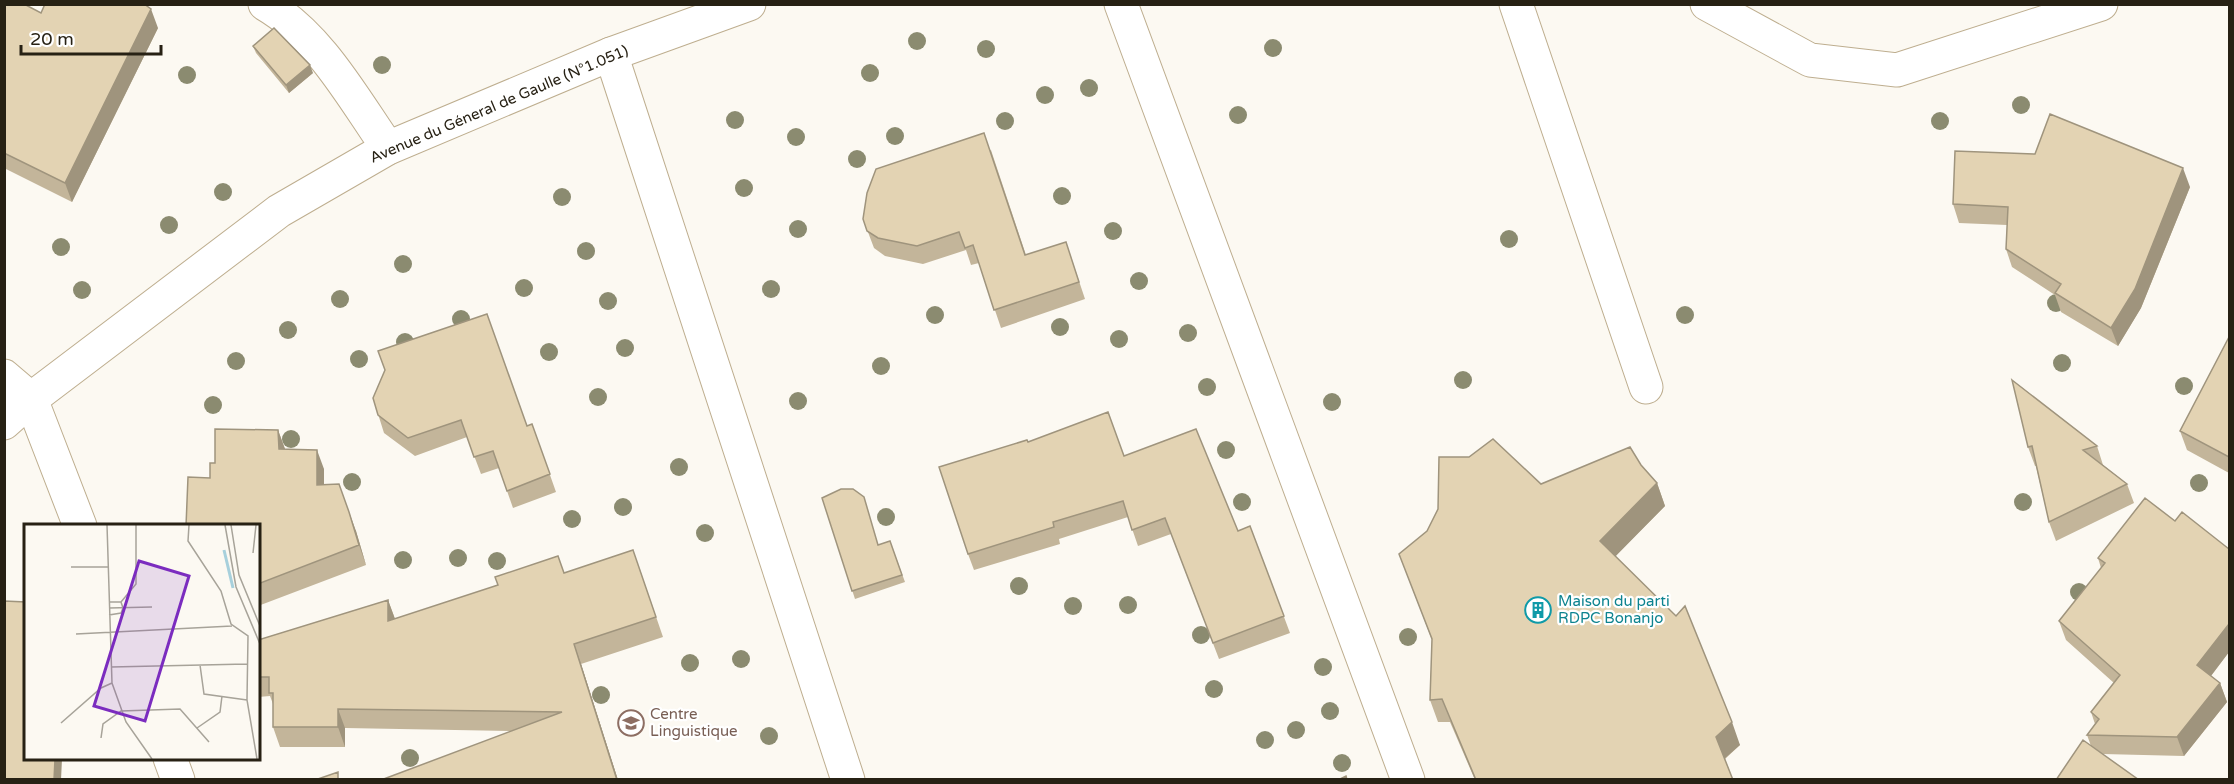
<svg xmlns="http://www.w3.org/2000/svg" width="2234" height="784" viewBox="0 0 2234 784" font-family="'Varela Round',sans-serif">
<rect width="100%" height="100%" fill="#fcf9f2"/>
<g fill="none" stroke-linecap="round" stroke-linejoin="round">
<!-- minor casing -->
<g stroke="#beae8f" stroke-width="35">
<path id="minor" d="M265 4C320 36 353 98 388 148
M1121 4 1408 780
M1516 4 1646 387
M1707 4 1810 60 1897 70 2101 4
M611 54 848 780
M4 376 31 399 80 526
M170 758 178 780"/>
</g>
<!-- secondary casing -->
<g stroke="#beae8f" stroke-width="35">
<path id="secondary" d="M4 423 31 399 279 211 388 148 611 54 749 4"/>
</g>
<!-- minor -->
<use href="#minor" stroke="#fff" stroke-width="33"/>
<!-- secondary -->
<use href="#secondary" stroke="#fff" stroke-width="33"/>
</g>
<!-- trees -->
<g fill="#8b8b70">
<circle cx="917" cy="41" r="9"/>
<circle cx="1273" cy="48" r="9"/>
<circle cx="986" cy="49" r="9"/>
<circle cx="382" cy="65" r="9"/>
<circle cx="870" cy="73" r="9"/>
<circle cx="187" cy="75" r="9"/>
<circle cx="1089" cy="88" r="9"/>
<circle cx="1045" cy="95" r="9"/>
<circle cx="2021" cy="105" r="9"/>
<circle cx="1238" cy="115" r="9"/>
<circle cx="735" cy="120" r="9"/>
<circle cx="1005" cy="121" r="9"/>
<circle cx="1940" cy="121" r="9"/>
<circle cx="895" cy="136" r="9"/>
<circle cx="796" cy="137" r="9"/>
<circle cx="857" cy="159" r="9"/>
<circle cx="744" cy="188" r="9"/>
<circle cx="223" cy="192" r="9"/>
<circle cx="1062" cy="196" r="9"/>
<circle cx="562" cy="197" r="9"/>
<circle cx="169" cy="225" r="9"/>
<circle cx="798" cy="229" r="9"/>
<circle cx="1113" cy="231" r="9"/>
<circle cx="1509" cy="239" r="9"/>
<circle cx="61" cy="247" r="9"/>
<circle cx="586" cy="251" r="9"/>
<circle cx="403" cy="264" r="9"/>
<circle cx="1139" cy="281" r="9"/>
<circle cx="524" cy="288" r="9"/>
<circle cx="771" cy="289" r="9"/>
<circle cx="82" cy="290" r="9"/>
<circle cx="340" cy="299" r="9"/>
<circle cx="608" cy="301" r="9"/>
<circle cx="2056" cy="303" r="9"/>
<circle cx="935" cy="315" r="9"/>
<circle cx="1685" cy="315" r="9"/>
<circle cx="461" cy="319" r="9"/>
<circle cx="1060" cy="327" r="9"/>
<circle cx="288" cy="330" r="9"/>
<circle cx="1188" cy="333" r="9"/>
<circle cx="1119" cy="339" r="9"/>
<circle cx="405" cy="342" r="9"/>
<circle cx="625" cy="348" r="9"/>
<circle cx="549" cy="352" r="9"/>
<circle cx="359" cy="359" r="9"/>
<circle cx="236" cy="361" r="9"/>
<circle cx="2062" cy="363" r="9"/>
<circle cx="881" cy="366" r="9"/>
<circle cx="1463" cy="380" r="9"/>
<circle cx="2184" cy="386" r="9"/>
<circle cx="1207" cy="387" r="9"/>
<circle cx="598" cy="397" r="9"/>
<circle cx="798" cy="401" r="9"/>
<circle cx="1332" cy="402" r="9"/>
<circle cx="213" cy="405" r="9"/>
<circle cx="291" cy="439" r="9"/>
<circle cx="1226" cy="450" r="9"/>
<circle cx="679" cy="467" r="9"/>
<circle cx="352" cy="482" r="9"/>
<circle cx="2199" cy="483" r="9"/>
<circle cx="1242" cy="502" r="9"/>
<circle cx="2023" cy="502" r="9"/>
<circle cx="623" cy="507" r="9"/>
<circle cx="886" cy="517" r="9"/>
<circle cx="572" cy="519" r="9"/>
<circle cx="705" cy="533" r="9"/>
<circle cx="458" cy="558" r="9"/>
<circle cx="403" cy="560" r="9"/>
<circle cx="497" cy="561" r="9"/>
<circle cx="1019" cy="586" r="9"/>
<circle cx="2079" cy="592" r="9"/>
<circle cx="1128" cy="605" r="9"/>
<circle cx="1073" cy="606" r="9"/>
<circle cx="1201" cy="635" r="9"/>
<circle cx="1408" cy="637" r="9"/>
<circle cx="741" cy="659" r="9"/>
<circle cx="690" cy="663" r="9"/>
<circle cx="1323" cy="667" r="9"/>
<circle cx="1214" cy="689" r="9"/>
<circle cx="601" cy="695" r="9"/>
<circle cx="1330" cy="711" r="9"/>
<circle cx="1296" cy="730" r="9"/>
<circle cx="769" cy="736" r="9"/>
<circle cx="1265" cy="740" r="9"/>
<circle cx="410" cy="758" r="9"/>
<circle cx="1342" cy="763" r="9"/>
</g>
<!-- wall -->
<path fill="#c3b59a" d="M4 4 41 13 158 28 72 202 4 168Z
M253 46 313 73 289 93 256 53Z
M991 150 1026 255 1066 242 1085 299 1001 328 979 263 971 265 966 250 923 264 885 256 874 248 863 219Z
M2190 187 2141 308 2118 346 2061 312 2055 295 2012 267 2006 249 2007 225 1959 223 1953 204Z
M2229 337V473L2187 450 2180 431Z
M2012 380 2097 446 2103 465 2127 484 2134 503 2056 541 2049 522 2036 466H2035L2028 447Z
M373 398 527 426 532 424 556 492 513 508 499 468 481 474 467 437 415 456 384 433Z
M278 430 285 449 324 469V485L356 531 366 565 258 606V526L210 478 215 463Z
M1028 442 1124 456 1238 531 1250 526 1290 633 1219 659 1171 534 1138 546 1128 517 1059 539 1060 544 974 570 968 554Z
M1641 465 1657 483 1665 506 1615 556 1740 745 1725 759 1733 780H1475L1450 722H1438L1430 700 1432 640 1399 554 1541 484Z
M822 498 879 545 890 541 905 582 855 599Z
M2175 521 2229 549V652L2211 676 2220 683 2227 702 2184 756 2103 754 2091 746 2087 735 2095 724 2091 712 2114 683 2066 640 2059 621 2101 568 2098 558Z
M640 570 663 637 581 664 618 780 512 731 345 728V747H280L273 727V704L270 696 258 697V640L388 600 395 619 564 572Z"/>
<!-- shaded-wall -->
<path fill="#9f947d" d="M151 9 158 28 72 202 65 183Z
M310 65 313 73 289 93 286 85Z
M2183 168 2190 187 2141 308 2118 346 2111 328Z
M278 430 285 449H279Z
M317 450 324 469V504L317 485Z
M1657 483 1665 506 1608 564 1600 541Z
M349 512 356 531 366 565 359 545Z
M388 600 395 619 388 621Z
M2229 624V652L2204 685 2197 665Z
M574 644 581 664 618 780H617Z
M2220 683 2227 702 2184 756 2177 737Z
M338 709 345 728V747L338 727Z
M1732 722 1740 745 1724 759 1716 737Z
M55 759H62L61 780H54Z"/>
<!-- building -->
<path fill="#e3d3b3" stroke="#9f947d" stroke-width="1.5" d="M4 4H24L41 13 45 4H144L151 9 65 183 4 153Z
M274 28 310 65 286 85 253 46Z
M2050 114 2183 168 2135 289 2111 328 2055 293 2061 284 2006 249 2008 207 1953 204 1955 151 2035 154Z
M984 133 1025 255 1066 242 1079 282 994 310 973 245 965 248 959 232 917 246 878 238 867 231 863 219 867 193 876 169Z
M487 314 527 426 532 424 550 474 507 491 493 451 474 457 461 420 408 438 378 415 373 398 385 370 378 351Z
M2229 337V457L2180 431Z
M2012 380 2097 446 2083 450 2127 484 2049 522 2032 446 2028 447Z
M1108 412 1124 456 1196 429 1238 531 1250 526 1284 616 1213 643 1165 518 1132 530 1123 501 1053 522 1054 527 968 554 939 467 1027 440 1028 442Z
M215 429 278 430 279 449 317 450V485L339 484 349 512 359 545 258 584V526H186L188 477 210 478V463H215Z
M1493 439 1541 484 1630 447 1641 465 1657 483 1600 541 1676 616 1685 606 1732 722 1716 737 1733 780H1476L1442 699 1430 700 1432 639 1399 554 1427 531 1438 509 1439 457H1469Z
M841 489H853L864 497 878 545 890 541 902 575 852 591 822 498Z
M2145 498 2175 521 2182 512 2229 549V624L2197 665 2220 683 2177 737 2087 735 2099 719 2091 712 2120 675 2059 621 2105 563 2098 558Z
M633 550 656 617 574 644 617 780H381L562 712 338 709V727H273V693H269V677H258V640L388 600V621L498 585 495 577 558 556 564 573Z
M4 601 26 602V759H55L54 780H4Z
M2083 740 2139 780H2056Z
M338 772V780H315Z
M1346 776 1347 780H1338Z"/>
<!-- icons -->
<defs>
<g id="building-ring" transform="scale(1.35)"><circle r="9.5" fill="#fff" stroke="#0f9aa8" stroke-width="1.5"/><path d="M-4-6H4V6H1V3H-1V6H-4ZM-2.5-4.3h1.7v1.8h-1.7ZM.8-4.3h1.7v1.8H.8ZM-2.5-1h1.7V.8h-1.7ZM.8-1h1.7V.8H.8Z" fill="#0f9aa8"/></g>
<g id="school-ring" transform="scale(1.35)"><circle r="9.5" fill="#fff" stroke="#8d6e63" stroke-width="1.5"/><path d="M0-5L7-2L0 1L-7-2ZM-4 1L0 2.5L4 1V4Q0 6-4 4Z" fill="#8d6e63"/></g>
</defs>
<g fill-rule="evenodd">
<use href="#building-ring" x="1538" y="610"/>
<use href="#school-ring" x="631" y="723"/>
</g>
<g text-anchor="middle" dominant-baseline="central" stroke-width="4.5" stroke-linejoin="round" paint-order="stroke">
<!-- street labels -->
<g font-size="15" fill="#272114" stroke="#fff">
<text transform="translate(499 104) rotate(-23)">Avenue du Géneral de Gaulle (N°1.051)</text>
</g>
<!-- culture labels -->
<g font-size="15" fill="#0d838f" stroke="#fff" text-anchor="start">
<text x="1558" y="601">Maison du parti<tspan x="1558" dy="17">RDPC Bonanjo</tspan></text>
</g>
<!-- education labels -->
<g font-size="15" fill="#785e54" stroke="#fff" text-anchor="start">
<text x="650" y="714">Centre<tspan x="650" dy="17">Linguistique</tspan></text>
</g>
</g>
<!-- overview -->
<g transform="translate(24 524)">
<rect width="236" height="236" fill="#fcf9f2"/>
<path fill="none" stroke="#a7d0dc" stroke-width="3" d="M200 26 209 64"/>
<path fill="none" stroke="#a7a399" stroke-width="1.5" d="M83 1 88 159 102 198 128 235M165 1 164 17 197 67 207 100 224 112 223 176 233 235M201 1 212 63 236 120M207 1 215 51 236 102M229 29 232 1M47 43H84M85 78H97L99 84 97 89 85 91M97 78 112 60V1M85 84 128 83M52 110 208 102M176 141 180 170 223 176M87 143 223 140M37 199 77 164 88 159M173 204 196 188 198 172M77 214 79 200 97 187 156 185 185 218"/>
<path fill="#7b2cbf" fill-opacity="0.15" stroke="#7b2cbf" stroke-width="3" d="M115 37 165 52 121 197 70 182Z"/>
<rect width="236" height="236" fill="none" stroke="#272114" stroke-width="3"/>
</g>
<!-- border -->
<rect width="2234" height="784" fill="none" stroke="#272114" stroke-width="12"/>
<!-- scale -->
<path d="M21 45v9h140v-9" fill="none" stroke="#272114" stroke-width="3"/>
<text x="30" y="45" font-size="18" fill="#272114" stroke="#ffffff" stroke-width="4.5" paint-order="stroke">20 m</text>
</svg>
